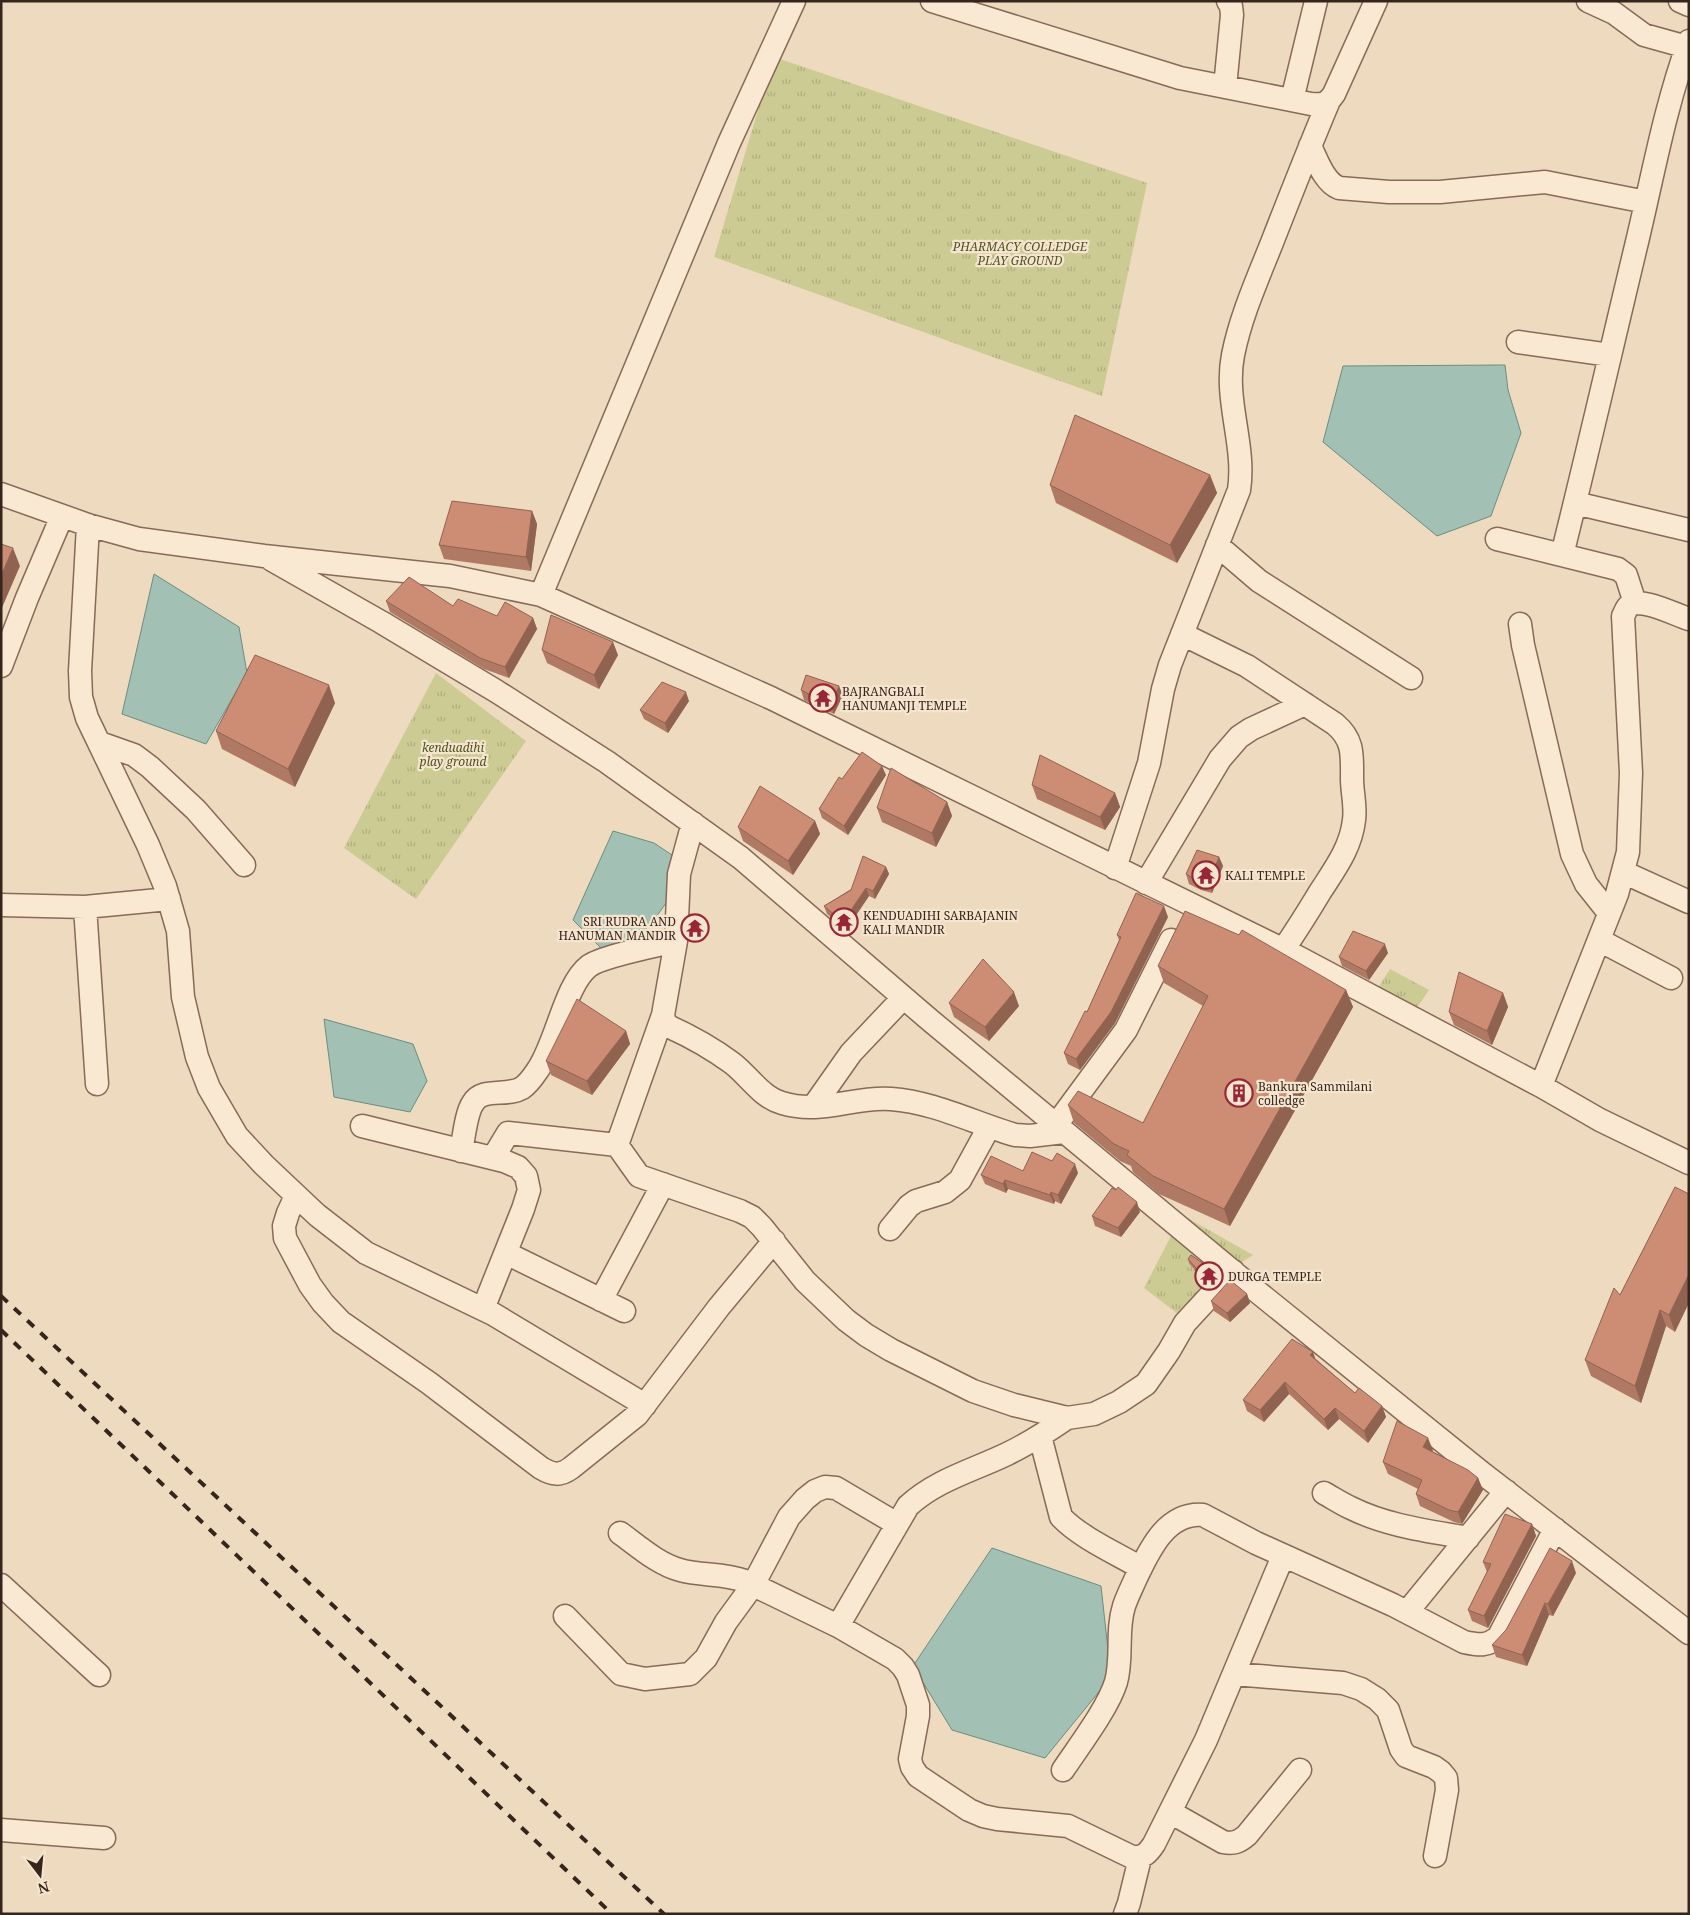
<svg xmlns="http://www.w3.org/2000/svg" width="1690" height="1915" viewBox="0 0 1690 1915" font-family="'Noto Serif',serif">
<defs>
<pattern id="grass-tufts" width="24" height="20" patternUnits="userSpaceOnUse" patternTransform="scale(1.25)"><rect width="24" height="20" fill="#cccb93"/><path d="M3 7l-1-3M5 7V3M7 7l1-3M15 17l-1-3M17 17v-4M19 17l1-3" fill="none" stroke="#b0ae7e"/></pattern>
</defs>
<rect width="100%" height="100%" fill="#eedabf"/>
<!-- grass -->
<path fill="url(#grass-tufts)" d="M774 57 1147 183 1102 396 714 257Z
M436 673 526 741 416 899 344 848Z
M1390 969 1429 990 1414 1012 1374 994Z
M1182 1215 1253 1255 1225 1273 1182 1317 1144 1288Z"/>
<!-- water -->
<path fill="#a2c0b3" stroke="#698e80" d="M1505 365 1508 390 1521 433 1491 516 1437 536 1323 442 1343 366Z
M154 574 239 627 247 673 206 744 122 714Z
M613 831 654 843 675 857 669 899 651 924 631 944 604 951 573 920Z
M324 1019 413 1044 427 1081 410 1112 334 1097Z
M992 1548 1101 1586 1111 1677 1045 1758 952 1730 913 1666Z"/>
<g fill="none" stroke-linecap="round" stroke-linejoin="round">
<!-- street casing -->
<g stroke="#876a57" stroke-width="25">
<path id="street" d="M932 1 1180 78 1311 104C1323 105 1327 104 1334 94L1376 1
M1588 1 1614 13 1644 35 1687 47
M1680 1 1689 5
M1225 87 1232 15 1231 6 1228 1
M1292 100 1316 1
M1310 146C1317 160 1324 182 1339 188L1389 192H1440L1545 182 1646 202
M1518 342 1610 355
M1 494 88 525 139 539 264 556 450 576 541 595 771 698 1292 954 1541 1086 1600 1120 1689 1163
M1575 503 1689 530
M88 525 80 671 81 697 87 718 148 845 165 886 178 931 183 997 197 1057 209 1088 237 1136 264 1165 317 1215 366 1253 493 1314 645 1405
M1497 539 1618 569 1626 575 1635 603
M1217 545 1259 581 1411 678
M1562 555C1588 451 1612 346 1637 242 1653 175 1665 107 1689 41
M272 560 381 622 496 691 607 762 741 858 931 1021 1249 1285 1482 1473 1689 1633
M541 595 729 143 794 1
M1520 624 1523 645 1572 854 1586 884 1609 913
M1182 634 1247 666 1335 724C1354 740 1352 755 1352 779 1352 792 1356 807 1354 820 1351 848 1334 870 1320 892 1308 912 1296 931 1283 950
M1 666 27 598 62 516
M100 743 134 755 150 767 196 810 244 865
M693 823 679 874 676 941 663 1015 665 1023 670 1027C692 1037 713 1049 732 1063 749 1076 761 1097 782 1103 821 1115 854 1096 891 1099 934 1102 974 1123 1015 1135L1030 1136 1064 1132
M1115 868 1149 763 1163 689 1170 665 1239 490C1246 445 1224 401 1233 355 1241 315 1258 278 1273 240 1291 194 1309 148 1328 103
M1623 872 1689 902
M1146 883 1220 759 1239 737 1251 729 1305 704
M1 905 85 907 169 899
M85 907 97 1084
M1599 940 1671 978
M1541 1086 1617 894 1628 852 1631 773 1623 616C1625 613 1626 608 1629 606 1639 596 1676 615 1689 619
M813 1107 851 1053 903 998
M1056 1125 1126 1030 1171 940
M362 1126 504 1161 518 1167 526 1176 529 1190 523 1209 483 1309
M617 1145 663 1015
M461 1151C464 1137 466 1113 473 1103 482 1087 507 1097 522 1088 528 1084 533 1077 537 1071 556 1045 565 984 589 966 603 956 656 946 676 941
M493 1158 508 1133 617 1145 639 1176 740 1211 752 1217 762 1227 805 1281 846 1320 866 1335 891 1350 973 1391 1014 1405 1067 1418 1094 1414 1119 1402 1146 1384 1169 1351 1185 1323 1233 1271
M296 1196 288 1213 284 1226 285 1238 310 1285 323 1303 341 1322 429 1383 541 1468C553 1475 560 1476 571 1468L637 1415 719 1307 774 1241
M890 1229 909 1206 916 1201 945 1192 960 1180 989 1127
M506 1253 624 1311
M601 1300 663 1184
M1040 1436 1061 1517C1081 1538 1116 1553 1141 1568
M1324 1493C1333 1498 1342 1504 1351 1508 1387 1526 1429 1531 1468 1538
M620 1533C638 1546 658 1564 680 1570 701 1576 724 1573 745 1581L838 1626 895 1659 903 1667 908 1675 918 1705V1716L910 1759 912 1767 918 1776 969 1810 983 1816 997 1819 1068 1826 1132 1857C1144 1858 1148 1853 1154 1844L1206 1740 1283 1556
M1 1585 99 1675
M1407 1612 1506 1491
M565 1616 621 1674 645 1679 690 1674 706 1658 726 1622 753 1585 789 1517 805 1499 815 1491 825 1487 836 1488 897 1524
M838 1626 908 1506C936 1480 974 1470 1007 1454 1028 1444 1048 1431 1067 1418
M1234 1674 1343 1683 1361 1689 1377 1699 1388 1710 1401 1749 1406 1756 1434 1767 1441 1772 1446 1778 1447 1790 1435 1856
M1063 1770C1079 1746 1108 1708 1116 1682 1123 1657 1116 1631 1124 1606 1127 1597 1132 1587 1136 1578 1149 1551 1166 1512 1203 1515L1256 1543 1393 1605 1464 1642C1478 1645 1488 1647 1499 1636L1555 1529
M1170 1812 1223 1842C1234 1844 1239 1842 1247 1835L1300 1770
M1 1830 104 1838
M1125 1914 1129 1903 1140 1858"/>
</g>
<!-- street -->
<use href="#street" stroke="#f9e8d2" stroke-width="22"/>
<!-- rail -->
<path stroke="#36251c" stroke-width="4" stroke-dasharray="9 9" stroke-linecap="butt" d="M1 1296 664 1914
M1 1330 612 1914"/>
</g>
<!-- wall -->
<path fill="#b07964" d="M1210 475 1217 493 1177 563 1056 503 1050 485Z
M532 511 537 524 531 571 444 559 439 545Z
M386 601 453 606 497 616 533 618 537 629 509 678 484 669 390 612Z
M542 650 618 655 599 689 547 663Z
M801 690 843 695 834 714 804 700Z
M689 701 668 733 644 719 640 710Z
M335 703 295 787 222 749 216 731Z
M886 775 848 835 822 818 819 809 842 779Z
M1032 785 1115 793 1120 807 1105 830 1037 799Z
M947 802 952 816 936 847 882 822 877 808Z
M815 821 820 834 793 875 743 841 738 827Z
M1219 857 1223 866 1212 893 1201 890 1189 884 1186 874Z
M886 867 889 874 875 899 869 896 846 930 827 914 824 906Z
M1168 917 1115 1023 1080 1070 1068 1064 1064 1053 1087 1012 1119 940 1117 935Z
M1388 953 1369 980 1342 966 1339 957Z
M1158 966 1346 990 1353 1007 1230 1226 1159 1194 1133 1172 1131 1166 1120 1161 1074 1123 1068 1105 1143 1123 1203 1006 1164 983Z
M1503 993 1508 1007 1492 1045 1454 1025 1449 1012Z
M949 1003 1019 1006 989 1041 954 1017Z
M626 1031 630 1044 592 1095 551 1075 546 1061Z
M1023 1171 1078 1173 1061 1204 1055 1201 1054 1204 1008 1189 1006 1193 985 1184 981 1175Z
M1675 1187V1332L1666 1326 1641 1403 1591 1376 1585 1360 1620 1295Z
M1140 1212 1121 1237 1095 1226 1092 1216Z
M1188 1259 1211 1269 1213 1273 1205 1282 1189 1263Z
M1247 1294 1250 1303 1230 1322 1214 1311 1211 1301Z
M1316 1359 1355 1393 1382 1406 1386 1417 1368 1443 1339 1419 1328 1430 1289 1394 1264 1422 1247 1411 1243 1400Z
M1433 1450 1432 1451 1478 1478 1483 1490 1462 1524 1454 1522 1420 1506 1416 1494 1418 1489 1388 1474 1383 1462Z
M1532 1524 1536 1536 1488 1628 1472 1621 1468 1610 1487 1572 1483 1562Z
M1576 1573 1553 1616 1549 1615 1527 1666 1496 1657 1492 1645Z"/>
<!-- shaded-wall -->
<path fill="#906351" d="M1210 475 1217 493 1177 563 1170 545Z
M532 511 537 524 531 571 526 557Z
M13 548 20 566 1 610V576Z
M533 618 537 629 509 678 505 667Z
M613 642 618 655 599 689 594 675Z
M329 685 335 703 295 787 288 769Z
M839 686 843 695 834 714 831 705Z
M686 692 689 701 668 733 665 723Z
M882 766 886 775 848 835 844 826Z
M1115 793 1120 807 1105 830 1100 817Z
M947 802 952 816 936 847 932 833Z
M815 821 820 834 793 875 788 861Z
M1219 857 1223 866 1212 893 1209 883Z
M886 867 889 874 875 899 873 891Z
M866 888 869 896 846 930 843 922Z
M1164 906 1168 917 1115 1023 1080 1070 1076 1059Z
M1385 944 1388 953 1369 980 1366 971Z
M1346 990 1353 1007 1230 1226 1224 1209Z
M1014 992 1019 1006 989 1041 985 1027Z
M1503 993 1508 1007 1492 1045 1487 1031Z
M626 1031 630 1044 592 1095 587 1081Z
M1075 1164 1078 1173 1061 1204 1058 1195Z
M1005 1180 1008 1189 1006 1193 1003 1184Z
M1051 1192 1055 1201 1054 1204 1050 1195Z
M1137 1202 1140 1212 1121 1237 1118 1228Z
M1211 1269 1213 1273 1205 1282 1204 1277Z
M1689 1274V1303L1675 1332 1669 1315Z
M1247 1294 1250 1303 1230 1322 1227 1313Z
M1660 1310 1666 1326 1641 1403 1635 1386Z
M1313 1352 1317 1363 1310 1355Z
M1285 1382 1289 1394 1264 1422 1260 1410Z
M1382 1406 1386 1417 1368 1443 1364 1431Z
M1335 1408 1339 1419 1328 1430 1324 1419Z
M1428 1438 1433 1450 1428 1459 1423 1447Z
M1478 1478 1483 1490 1462 1524 1458 1512Z
M1532 1524 1536 1536 1488 1628 1484 1616Z
M1572 1561 1576 1573 1553 1616 1548 1604Z
M1545 1603 1549 1615 1527 1666 1522 1655Z"/>
<!-- building -->
<path fill="#cd8d74" stroke="#906351" d="M1075 415 1210 475 1170 545 1050 485Z
M452 501 532 511 526 557 439 545Z
M1 544 13 548 1 576Z
M409 577 453 606 458 599 497 616 505 602 533 618 505 667 480 658 386 601Z
M551 615 613 642 594 675 542 650Z
M255 655 329 685 288 769 216 731Z
M806 675 839 686 831 705 801 690Z
M662 682 686 692 665 723 640 710Z
M862 752 882 766 844 826 819 809 839 777 842 779Z
M1040 755 1115 793 1100 817 1032 785Z
M891 768 947 802 932 833 877 808Z
M760 786 815 821 788 861 738 827Z
M1197 850 1219 857 1209 883 1198 881 1186 874Z
M863 856 886 867 873 891 866 888 843 922 824 906 851 890Z
M1136 893 1164 906 1111 1012 1076 1059 1064 1053 1085 1011 1087 1012 1121 937 1117 935Z
M1185 911 1239 935 1242 930 1346 990 1224 1209 1153 1176 1127 1155 1129 1151 1114 1144 1068 1105 1078 1091 1143 1123 1208 996 1158 966Z
M1353 931 1385 944 1366 971 1339 957Z
M983 959 1014 992 985 1027 949 1003Z
M1459 972 1503 993 1487 1031 1449 1012Z
M577 999 626 1031 587 1081 546 1061Z
M1032 1152 1052 1161 1057 1153 1075 1164 1058 1195 1051 1192 1050 1195 1005 1180 1003 1184 981 1175 991 1156 1023 1171Z
M1118 1187 1137 1202 1118 1228 1092 1216 1112 1188 1116 1190Z
M1675 1187 1689 1194V1274L1669 1315 1660 1310 1635 1386 1585 1360 1614 1288 1620 1295Z
M1191 1255 1211 1269 1204 1277 1188 1259Z
M1230 1280 1247 1294 1227 1313 1211 1301Z
M1292 1339 1313 1352 1310 1355 1355 1393 1359 1388 1382 1406 1364 1431 1335 1408 1324 1419 1285 1382 1260 1410 1243 1400Z
M1397 1421 1428 1438 1423 1447 1468 1470 1478 1478 1458 1512 1449 1510 1416 1494 1422 1480 1383 1462Z
M1505 1514 1532 1524 1484 1616 1468 1610 1491 1564 1483 1562Z
M1550 1548 1572 1561 1548 1604 1545 1603 1522 1655 1492 1645 1506 1630Z"/>
<!-- icons -->
<defs>
<g id="temple-ring" transform="scale(1.4375)"><circle r="9.5" fill="#f6e5ce" stroke="#972636" stroke-width="1.5"/><path d="M0-6L5-2H3V0L6.5 2.5H4V6H1.5V3h-3V6H-4V2.5H-6.5L-3 0V-2H-5Z" fill="#972636"/></g>
<g id="building-ring" transform="scale(1.4375)"><circle r="9.5" fill="#f6e5ce" stroke="#972636" stroke-width="1.5"/><path d="M-4-6H4V6H1V3H-1V6H-4ZM-2.5-4.3h1.7v1.8h-1.7ZM.8-4.3h1.7v1.8H.8ZM-2.5-1h1.7V.8h-1.7ZM.8-1h1.7V.8H.8Z" fill="#972636"/></g>
</defs>
<g fill-rule="evenodd">
<use href="#temple-ring" x="823" y="698"/>
<use href="#temple-ring" x="1206" y="875"/>
<use href="#temple-ring" x="844" y="922"/>
<use href="#temple-ring" x="695" y="928"/>
<use href="#building-ring" x="1239" y="1093"/>
<use href="#temple-ring" x="1209" y="1276"/>
</g>
<g text-anchor="middle" dominant-baseline="central" stroke-width="4.5" stroke-linejoin="round" paint-order="stroke">
<!-- park labels -->
<g font-size="12" font-style="italic" fill="#4d5322" stroke="#f6e5ce">
<text x="1020" y="246">PHARMACY COLLEDGE<tspan x="1020" dy="14">PLAY GROUND</tspan></text>
<text x="453" y="747">kenduadihi<tspan x="453" dy="14">play ground</tspan></text>
</g>
<!-- poi labels -->
<g font-size="12" fill="#36251c" stroke="#f6e5ce" text-anchor="start">
<text x="842" y="691">BAJRANGBALI<tspan x="842" dy="14">HANUMANJI TEMPLE</tspan></text>
<text x="1225" y="875">KALI TEMPLE</text>
<text x="863" y="915">KENDUADIHI SARBAJANIN<tspan x="863" dy="14">KALI MANDIR</tspan></text>
<text x="676" y="921" text-anchor="end">SRI RUDRA AND<tspan x="676" dy="14">HANUMAN MANDIR</tspan></text>
<text x="1258" y="1086">Bankura Sammilani<tspan x="1258" dy="14">colledge</tspan></text>
<text x="1228" y="1276">DURGA TEMPLE</text>
</g>
</g>
<!-- border -->
<rect width="1690" height="1915" fill="none" stroke="#36251c" stroke-width="5"/>
<!-- north arrow -->
<g transform="translate(40 1875) rotate(164)" stroke="#f6e5ce" stroke-width="4" paint-order="stroke">
<path d="M0-4L9 19L0 12L-9 19Z" fill="#36251c"/>
<text y="-8" font-size="14" font-weight="bold" text-anchor="middle" fill="#36251c">N</text>
</g>
</svg>
